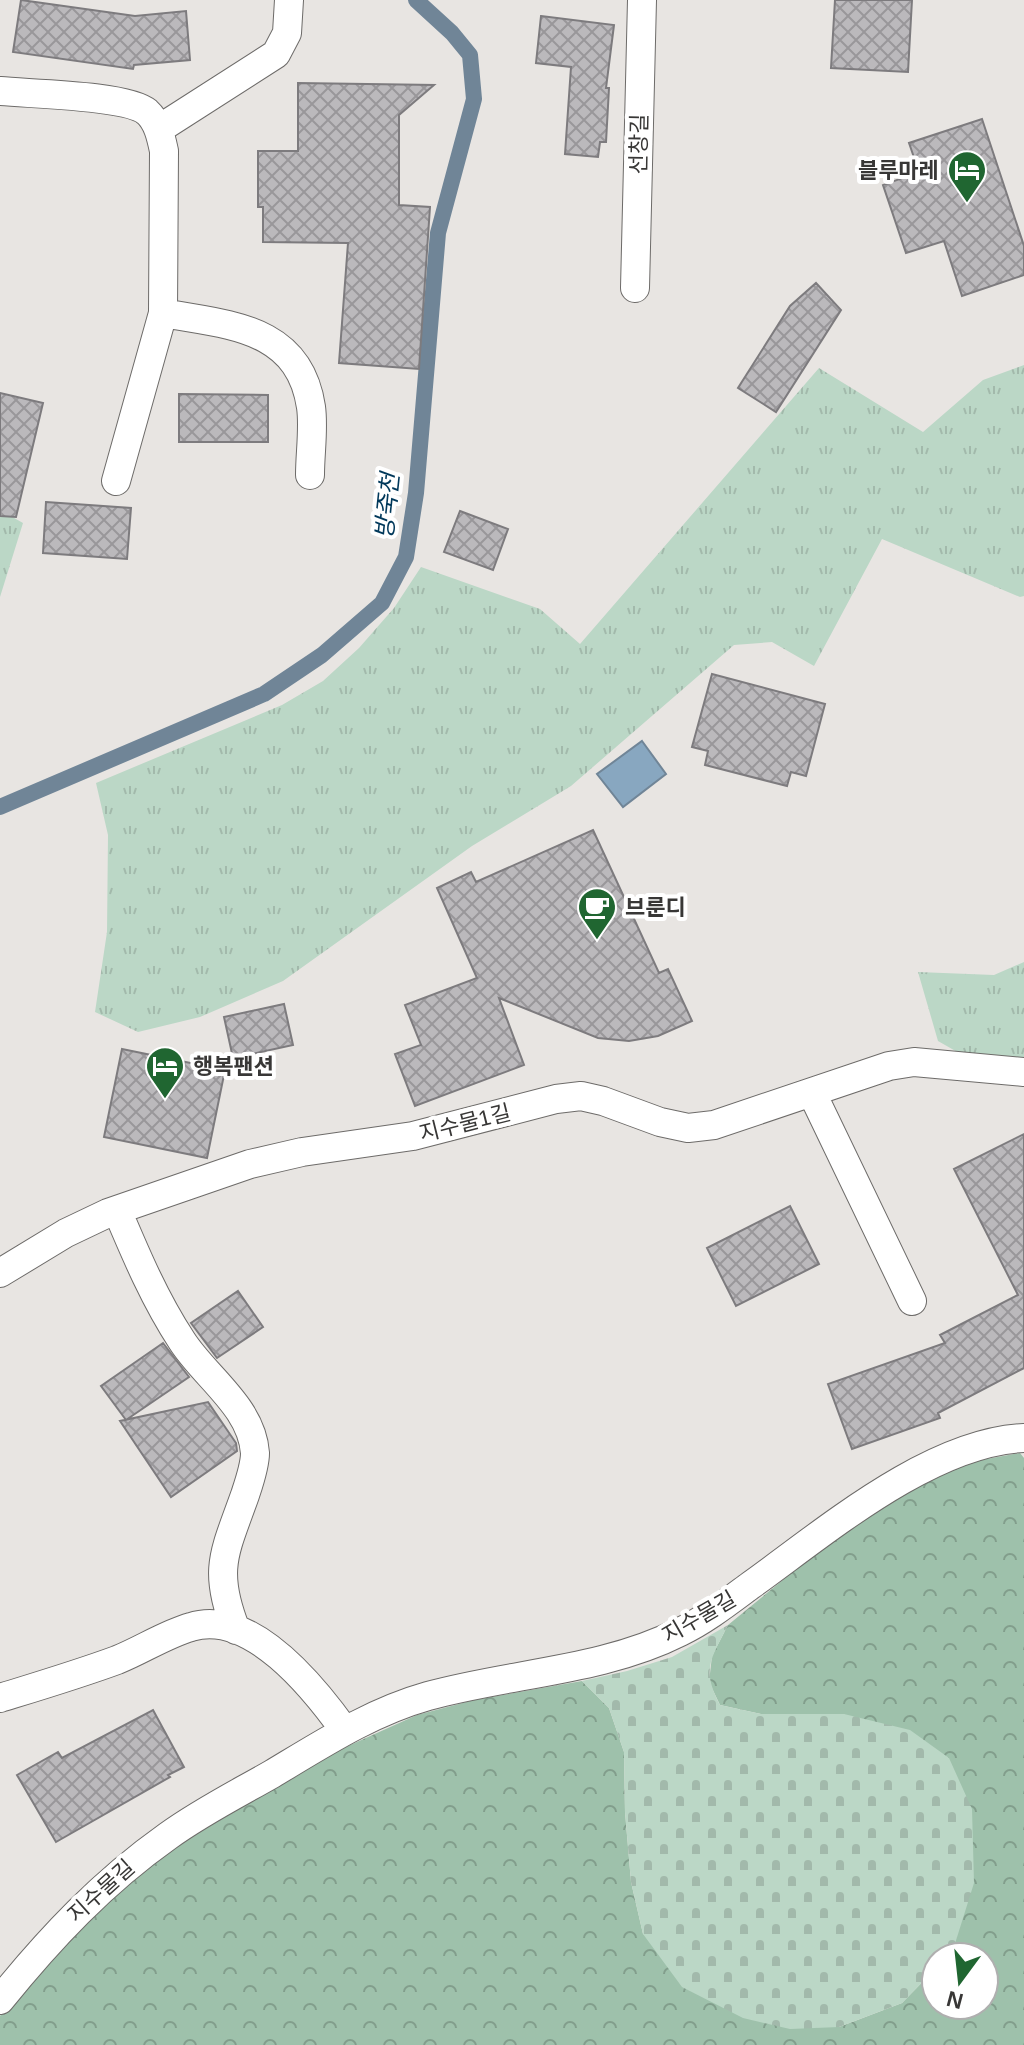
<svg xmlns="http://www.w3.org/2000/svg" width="1024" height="2045" viewBox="0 0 1024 2045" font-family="Helvetica,'Noto Sans KR',sans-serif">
<defs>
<pattern id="grass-tufts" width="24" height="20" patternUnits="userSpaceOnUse" patternTransform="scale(2)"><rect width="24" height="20" fill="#bbd7c6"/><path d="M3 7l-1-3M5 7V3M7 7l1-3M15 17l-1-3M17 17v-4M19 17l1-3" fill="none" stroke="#a2b9ab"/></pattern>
<pattern id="forest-crowns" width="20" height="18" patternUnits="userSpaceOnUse" patternTransform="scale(2)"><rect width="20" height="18" fill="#9ec1ab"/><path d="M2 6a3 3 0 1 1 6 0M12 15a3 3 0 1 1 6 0" fill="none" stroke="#829e8c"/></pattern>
<pattern id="cemetery-stones" width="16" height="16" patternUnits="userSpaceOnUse" patternTransform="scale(2)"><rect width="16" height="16" fill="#bbd7c6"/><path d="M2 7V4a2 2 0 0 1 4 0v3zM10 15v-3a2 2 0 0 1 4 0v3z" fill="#a2b9ab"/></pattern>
<pattern id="building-cross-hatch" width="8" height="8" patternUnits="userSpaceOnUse" patternTransform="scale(2)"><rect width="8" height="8" fill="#bbb9bc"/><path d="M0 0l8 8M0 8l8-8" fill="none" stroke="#99979a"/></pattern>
</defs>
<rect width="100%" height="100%" fill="#e8e5e2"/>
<!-- grass -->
<path fill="url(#grass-tufts)" d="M1024 365V596L1020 597 882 539 814 666 772 642 734 645 571 786 472 846 283 981 200 1017 138 1032 95 1012 107 932 108 835 96 783 282 705 323 681 359 648 394 608 421 567 540 609 580 644 819 368 923 432 983 380Z
M0 510 23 523 0 597Z
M1024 962V1060L959 1053 938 1041 918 972 994 975Z"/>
<!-- forest -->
<path fill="url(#forest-crowns)" d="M1020 1453 1024 1458V2045H0V2016L33 1976 126 1883 187 1840 319 1759 417 1715 474 1700 582 1681 609 1708 624 1752 625 1812 631 1882 643 1934 839 2027 902 2003 936 1968V2005H984V1957H946L953 1950 844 1714H761L720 1705 709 1682 712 1656 728 1625 828 1543 889 1502 932 1477 981 1460Z"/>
<!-- cemetery -->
<path fill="url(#cemetery-stones)" d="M728 1625C711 1659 701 1669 720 1705L761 1714H844L910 1730 949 1758 972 1809 974 1883 953 1950 946 1957H936V1968L902 2003 839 2027 790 2029 743 2018 682 1987 643 1934 631 1882 625 1812 624 1752 609 1708 582 1681 627 1671 672 1657Z"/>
<!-- water -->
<path fill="#88a7c0" stroke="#708597" stroke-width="2" d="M642 741 666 774 623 807 597 774Z"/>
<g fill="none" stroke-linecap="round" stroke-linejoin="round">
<!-- stream -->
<path stroke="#708597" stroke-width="16" d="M0 807 264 694 322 655 382 603 406 557 416 493 438 233 474 99 470 55 452 33 416 0"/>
</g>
<!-- building -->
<path fill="url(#building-cross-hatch)" stroke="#7d7b7e" stroke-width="2" d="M21 0 135 16 186 11 190 60 134 65 133 69 13 52Z
M835 0H912L908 72 831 68Z
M541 16 614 25 606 88H609L606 142H600L598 157 565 154 571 67 536 63Z
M298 83 434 85 399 115V205L430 207 419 369 339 363 348 243 263 242V207H258V151H298Z
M982 119 1024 246V275L962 296 944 241 906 253 883 185 919 172 909 143Z
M816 283 841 310 776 412 738 388 790 306Z
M0 393 43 403 16 517 0 516Z
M179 394 268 395V442H179Z
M46 502 131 508 127 559 43 553Z
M460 511 508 529 493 570 444 552Z
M712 674 825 704 806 776 791 772 787 786 705 765 708 751 692 747Z
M593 830 659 973 668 969 692 1021 658 1036 629 1041 598 1038 499 998 524 1065 415 1106 395 1054 421 1045 405 1005 477 978 437 888 471 872 476 882Z
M284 1004 293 1045 233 1058 224 1017Z
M122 1049 225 1070 207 1158 104 1137Z
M1024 1134V1368L938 1413 940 1418 852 1449 828 1384 945 1343 940 1335 1018 1295 954 1169Z
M790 1206 819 1264 736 1306 707 1248Z
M238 1291 263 1327 217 1358 191 1323Z
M163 1343 189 1377 126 1420 101 1386Z
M208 1402 236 1443 237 1451 171 1497 120 1421Z
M153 1710 184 1767 168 1775 170 1777 56 1842 17 1775 58 1752 62 1758Z"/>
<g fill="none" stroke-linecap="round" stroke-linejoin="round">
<!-- lane casing -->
<g stroke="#6d6b69" stroke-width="30">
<path id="lane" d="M0 91C30 94 127 95 147 112 158 122 161 137 164 151L163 313 116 481
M159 129 276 54 287 33 289 0
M635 288 642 0
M163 313C227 325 299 326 311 407 314 428 310 453 310 475
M812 1093 912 1301
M117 1210C136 1255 155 1300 182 1341 205 1377 252 1407 255 1453 255 1466 249 1483 245 1495 225 1552 212 1569 236 1630
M0 1273 66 1233 108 1213 250 1164 302 1152 413 1136 556 1099 581 1096 603 1101 660 1122 688 1128 714 1125 889 1066 914 1062 1024 1072
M0 1698C39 1686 79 1674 117 1660 142 1650 166 1634 191 1627 251 1608 315 1689 345 1731
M0 2000C50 1938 103 1882 168 1836 201 1812 237 1794 272 1774 322 1744 371 1712 428 1696 511 1673 603 1671 680 1632 705 1620 728 1602 751 1585 825 1532 930 1442 1024 1438"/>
</g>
<!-- lane -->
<use href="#lane" stroke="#fff" stroke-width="28"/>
</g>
<!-- icons -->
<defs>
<g id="hotel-pin" transform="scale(2)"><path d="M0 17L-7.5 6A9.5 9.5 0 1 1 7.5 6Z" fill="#206631" stroke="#fff"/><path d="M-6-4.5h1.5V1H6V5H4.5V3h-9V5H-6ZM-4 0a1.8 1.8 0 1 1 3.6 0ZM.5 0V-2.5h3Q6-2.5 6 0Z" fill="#fff"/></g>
<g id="cafe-pin" transform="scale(2)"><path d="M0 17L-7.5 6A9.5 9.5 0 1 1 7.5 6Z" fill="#206631" stroke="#fff"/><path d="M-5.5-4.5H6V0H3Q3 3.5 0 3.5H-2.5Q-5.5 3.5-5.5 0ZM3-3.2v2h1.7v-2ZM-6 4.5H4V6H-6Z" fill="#fff"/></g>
</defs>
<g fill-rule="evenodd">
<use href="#hotel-pin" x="967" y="170"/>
<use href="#cafe-pin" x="597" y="907"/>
<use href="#hotel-pin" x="165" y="1066"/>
</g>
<g text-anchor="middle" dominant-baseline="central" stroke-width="8" stroke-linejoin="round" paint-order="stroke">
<!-- street labels -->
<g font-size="22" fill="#383736" stroke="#fff">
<text transform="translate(639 144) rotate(-89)">선창길</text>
<text transform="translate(465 1123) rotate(-14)">지수물1길</text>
<text transform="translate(699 1617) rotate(-30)">지수물길</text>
<text transform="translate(101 1891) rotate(-42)">지수물길</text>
</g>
<!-- poi labels -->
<g font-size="22" font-weight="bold" fill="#383736" stroke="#fff" text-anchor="start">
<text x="939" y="170" text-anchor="end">블루마레</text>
<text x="625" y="907">브룬디</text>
<text x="193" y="1066">행복팬션</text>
</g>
<!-- water labels -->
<g font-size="24" font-style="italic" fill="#00385a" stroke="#fff">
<text transform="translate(387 506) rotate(-84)">방죽천</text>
</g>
</g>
<!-- north arrow -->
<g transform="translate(960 1981) rotate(195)"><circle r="38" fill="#ffffff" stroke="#afafaf" stroke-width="2"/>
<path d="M0-6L14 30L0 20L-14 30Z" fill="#206631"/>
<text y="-12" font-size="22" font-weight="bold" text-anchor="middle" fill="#383736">N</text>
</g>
</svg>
